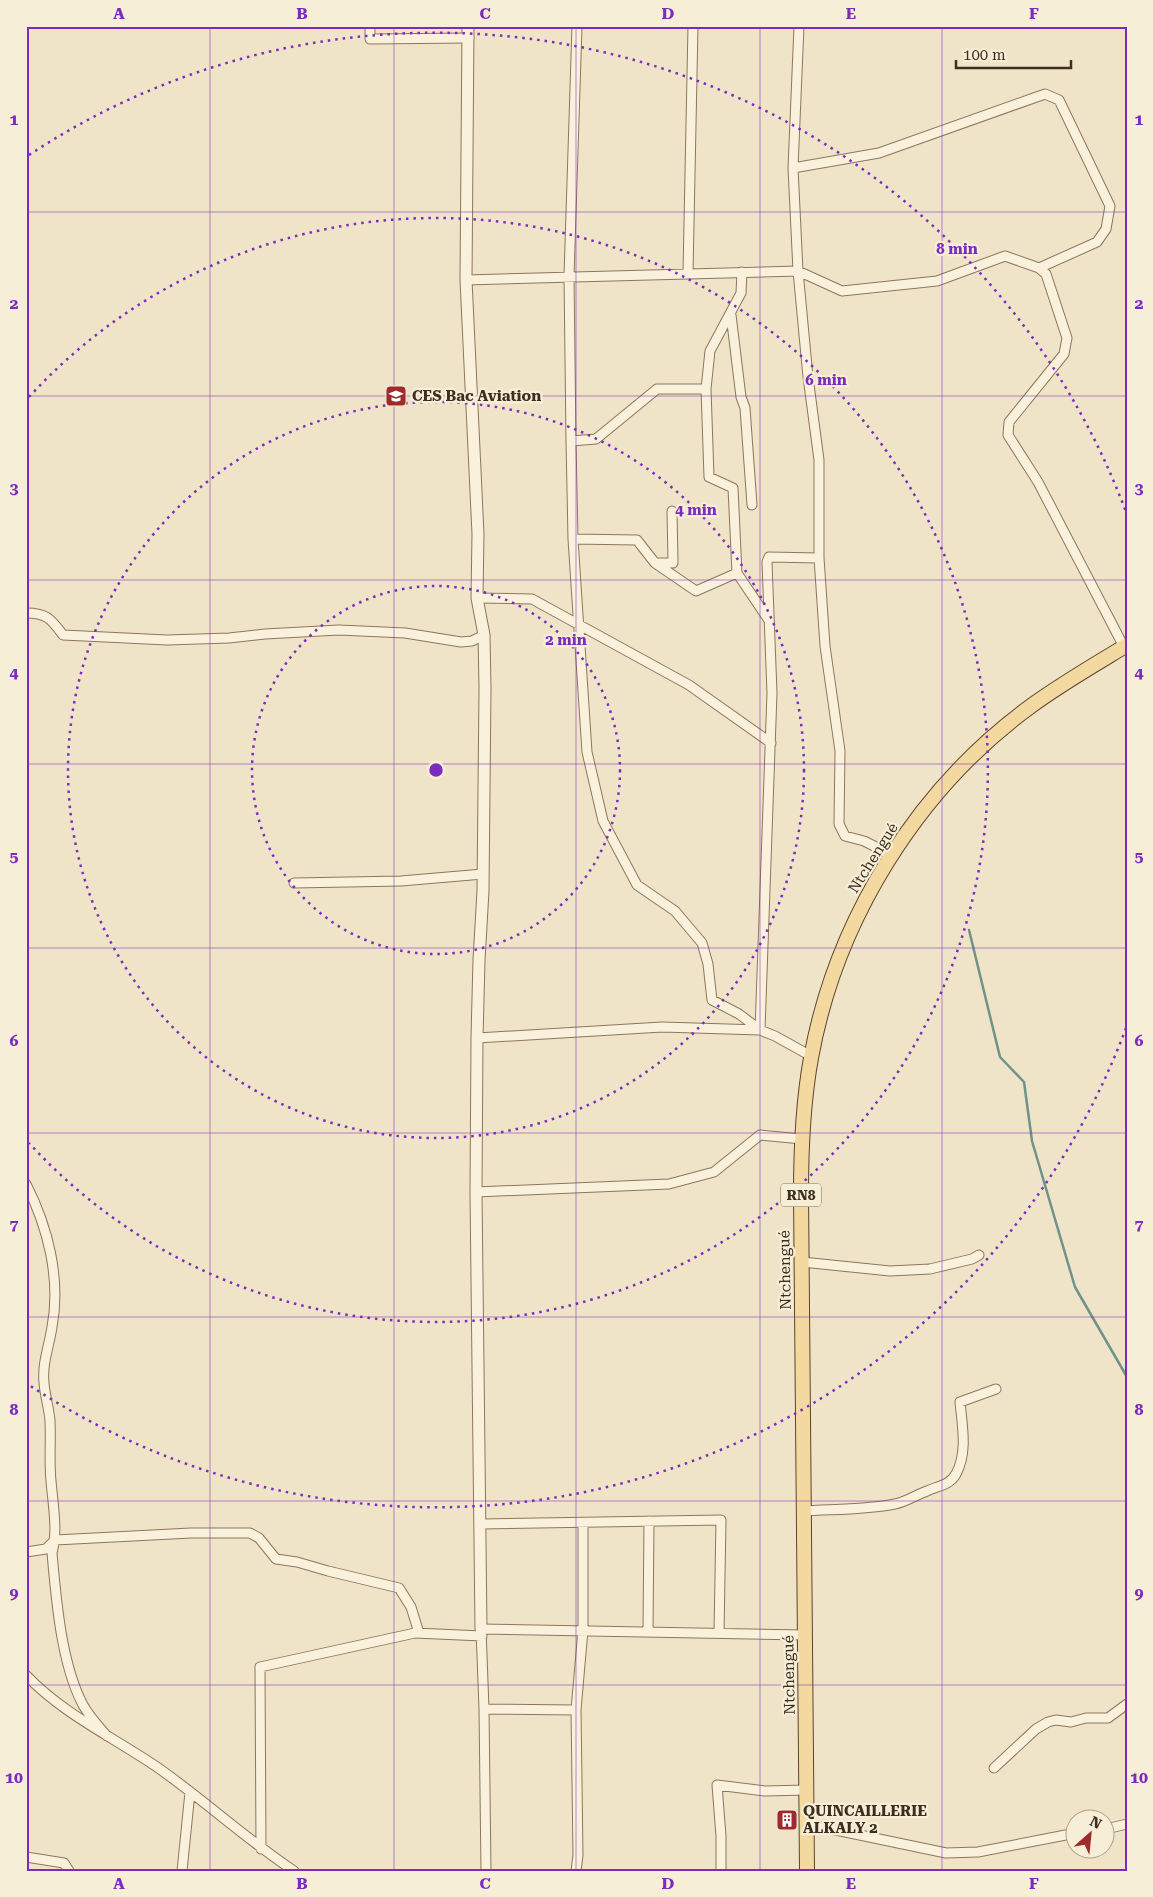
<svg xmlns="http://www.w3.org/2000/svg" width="1153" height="1897" viewBox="0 0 1153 1897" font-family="'Roboto Serif',serif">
<rect width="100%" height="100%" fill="#f0e4c8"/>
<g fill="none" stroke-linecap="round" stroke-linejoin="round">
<!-- stream -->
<path stroke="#6f938a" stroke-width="2.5" d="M969 930 1000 1057 1024 1082 1032 1141 1075 1287 1127 1377"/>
<!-- minor casing -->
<g stroke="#8d765c" stroke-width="11">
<path id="minor" d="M370 26V39L469 38
M577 26 569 276 571 441 573 539 587 752 603 821 637 885 675 911 702 943 708 964 712 1000 739 1014 760 1030
M799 26 793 168 798 271 808 377 819 460V558L825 646 840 751 839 824 845 836 864 841 892 855
M793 168 879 153 1045 94 1059 100 1110 206 1106 229 1097 242 1039 268
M742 272 741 293 710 351 706 389 709 477 733 488 737 573 768 619
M688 273 693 26
M466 280 798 271 842 291 937 281 1005 256 1039 268 1046 274 1067 338 1064 354 1009 422 1008 435 1038 482 1124 647
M731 315 741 397 745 408 752 505
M571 441 596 439 657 389H706
M573 539 637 540 655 563H673L672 511
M655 563 696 591 737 573
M477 598 532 599 689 685 771 743
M26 613C47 613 51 619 63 635L167 640 229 638 265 634 339 630 405 633 461 642 472 641 484 635
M294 883 401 881 483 874
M760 1030 772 693 767 562 769 557 819 558
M477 1038 662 1027 760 1030 775 1036 811 1056
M26 1184C48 1227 61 1279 52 1327 49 1347 42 1363 44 1383 45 1396 49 1408 50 1421 51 1441 49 1461 51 1481 53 1505 58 1530 52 1553 56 1598 61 1662 82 1703 88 1715 98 1726 107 1736
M476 1192 669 1184 714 1172 760 1135 802 1139
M802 1262 890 1271 930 1269 972 1259 979 1255
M802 1511C833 1509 865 1510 895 1504 906 1502 916 1495 927 1491 938 1486 950 1485 956 1474 968 1452 962 1425 960 1402L996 1389
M481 1524 721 1520 719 1633
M26 1552 46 1549 55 1540 191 1533H250L259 1538 276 1559 297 1562 328 1571 399 1588 411 1607 419 1633
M648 1631 649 1521
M26 1675C63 1714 113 1737 157 1767 204 1800 246 1839 294 1871
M484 1709 576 1710
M994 1768 1036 1729 1048 1722 1056 1720 1071 1722 1086 1718H1108L1127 1704
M807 1824 946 1853 978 1852 1076 1833
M1106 1829 1127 1824
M261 1849 260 1667 415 1633 482 1636
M26 1857 64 1863 69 1871
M182 1871 190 1792
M486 1871 484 1709 481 1629 805 1635
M576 1871 578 1855 576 1710 583 1630V1523
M721 1871V1836L717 1785 765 1791 806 1790"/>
</g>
<!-- tertiary casing -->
<g stroke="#8d765c" stroke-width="13">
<path id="tertiary" d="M468 26 466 280 478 534 477 598 484 635 485 688 483 891 479 960 477 1038 476 1192 481 1629"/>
</g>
<!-- primary casing -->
<g stroke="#5b4430" stroke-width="16">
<path id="primary" d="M807 1871 801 1193C801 1148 803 1102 811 1058 836 920 917 789 1031 706 1061 684 1094 665 1127 645"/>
</g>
<!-- minor -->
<use href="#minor" stroke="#faf1dc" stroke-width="9"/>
<!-- tertiary -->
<use href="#tertiary" stroke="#faf1dc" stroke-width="11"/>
<!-- primary -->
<use href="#primary" stroke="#f3d9a0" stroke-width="14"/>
</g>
<!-- grid -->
<path fill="none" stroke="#7b2cbf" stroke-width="1" stroke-opacity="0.55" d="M210 26V1871M394 26V1871M576 26V1871M760 26V1871M942 26V1871M26 212H1127M26 396H1127M26 580H1127M26 764H1127M26 948H1127M26 1133H1127M26 1317H1127M26 1501H1127M26 1685H1127"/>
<!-- distance rings -->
<g fill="none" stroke="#7b2cbf" stroke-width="2.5" stroke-dasharray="2.5 5">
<circle cx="436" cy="770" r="184"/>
<circle cx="436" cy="770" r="368"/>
<path d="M29 397A552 552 0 1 1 29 1143"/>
<path d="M1126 1028A737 737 0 0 1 29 1385M29 155A737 737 0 0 1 1126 512"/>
</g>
<!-- icons -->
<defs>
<g id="school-square" transform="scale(1.125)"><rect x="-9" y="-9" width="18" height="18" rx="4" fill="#9e2a2b" stroke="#f7eed8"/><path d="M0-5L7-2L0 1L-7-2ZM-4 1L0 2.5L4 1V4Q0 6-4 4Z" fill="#fff"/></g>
<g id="building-square" transform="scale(1.125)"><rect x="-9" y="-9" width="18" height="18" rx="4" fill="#9e2a2b" stroke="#f7eed8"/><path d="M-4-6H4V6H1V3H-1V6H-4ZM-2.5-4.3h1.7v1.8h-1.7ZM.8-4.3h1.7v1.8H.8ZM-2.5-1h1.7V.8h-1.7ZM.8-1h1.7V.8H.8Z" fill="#fff"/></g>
</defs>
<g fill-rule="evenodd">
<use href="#school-square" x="396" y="396"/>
<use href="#building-square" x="787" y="1820"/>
</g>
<g text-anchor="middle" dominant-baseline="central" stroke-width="4.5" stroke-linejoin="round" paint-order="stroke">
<!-- shield labels -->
<rect fill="#f7eed8" stroke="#756857" stroke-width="1" x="781" y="1183.5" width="40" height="23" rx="4"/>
<g font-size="14" font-weight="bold" fill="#3d2e20">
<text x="801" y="1195">RN8</text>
</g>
<!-- poi labels -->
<g font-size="15" font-weight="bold" fill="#3d2e20" stroke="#f7eed8" text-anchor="start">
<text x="412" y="396">CES Bac Aviation</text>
<text x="803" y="1811">QUINCAILLERIE<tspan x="803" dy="17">ALKALY 2</tspan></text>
</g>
<!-- street labels -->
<g font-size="15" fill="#3d2e20" stroke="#f7eed8">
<text transform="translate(873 858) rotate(-58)">Ntchengué</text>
<text transform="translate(785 1270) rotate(-91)">Ntchengué</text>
<text transform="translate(789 1675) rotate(-91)">Ntchengué</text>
</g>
</g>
<circle cx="436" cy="770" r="8" fill="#7b2cbf" stroke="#f7eed8" stroke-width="2.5"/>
<g font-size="15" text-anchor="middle" font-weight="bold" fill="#7b2cbf" stroke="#f7eed8" stroke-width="4.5" stroke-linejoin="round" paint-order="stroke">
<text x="957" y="254">8 min</text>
<text x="826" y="385">6 min</text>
<text x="696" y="515">4 min</text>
<text x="566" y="645">2 min</text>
</g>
<!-- border -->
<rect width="1153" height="1897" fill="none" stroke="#f7eed8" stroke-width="55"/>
<!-- north arrow -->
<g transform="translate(1090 1834) rotate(27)"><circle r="24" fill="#f7eed8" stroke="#ada18e"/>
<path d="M0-4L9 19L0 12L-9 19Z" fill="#9e2a2b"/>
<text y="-8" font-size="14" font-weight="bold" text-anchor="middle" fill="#3d2e20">N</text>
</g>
<!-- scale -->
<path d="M956 60v8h115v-8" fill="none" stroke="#3d2e20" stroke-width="2.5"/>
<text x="963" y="60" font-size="15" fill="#3d2e20" stroke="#f7eed8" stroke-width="4" paint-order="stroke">100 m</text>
<rect x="28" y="28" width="1098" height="1842" fill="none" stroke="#7b2cbf" stroke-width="2"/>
<g font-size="16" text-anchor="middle" font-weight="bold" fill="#7b2cbf">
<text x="119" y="19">A</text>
<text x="302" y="19">B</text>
<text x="485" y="19">C</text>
<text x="668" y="19">D</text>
<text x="851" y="19">E</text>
<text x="1034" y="19">F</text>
<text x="14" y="125">1</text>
<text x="1139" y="125">1</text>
<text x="14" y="309">2</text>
<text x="1139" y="309">2</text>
<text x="14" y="494">3</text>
<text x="1139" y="494">3</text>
<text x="14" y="678">4</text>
<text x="1139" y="678">4</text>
<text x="14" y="862">5</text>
<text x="1139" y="862">5</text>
<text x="14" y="1046">6</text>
<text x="1139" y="1046">6</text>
<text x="14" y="1230">7</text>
<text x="1139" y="1230">7</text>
<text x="14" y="1415">8</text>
<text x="1139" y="1415">8</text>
<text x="14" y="1599">9</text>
<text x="1139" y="1599">9</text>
<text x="14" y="1783">10</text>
<text x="1139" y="1783">10</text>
<text x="119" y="1889">A</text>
<text x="302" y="1889">B</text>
<text x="485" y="1889">C</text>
<text x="668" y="1889">D</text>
<text x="851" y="1889">E</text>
<text x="1034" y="1889">F</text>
</g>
</svg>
